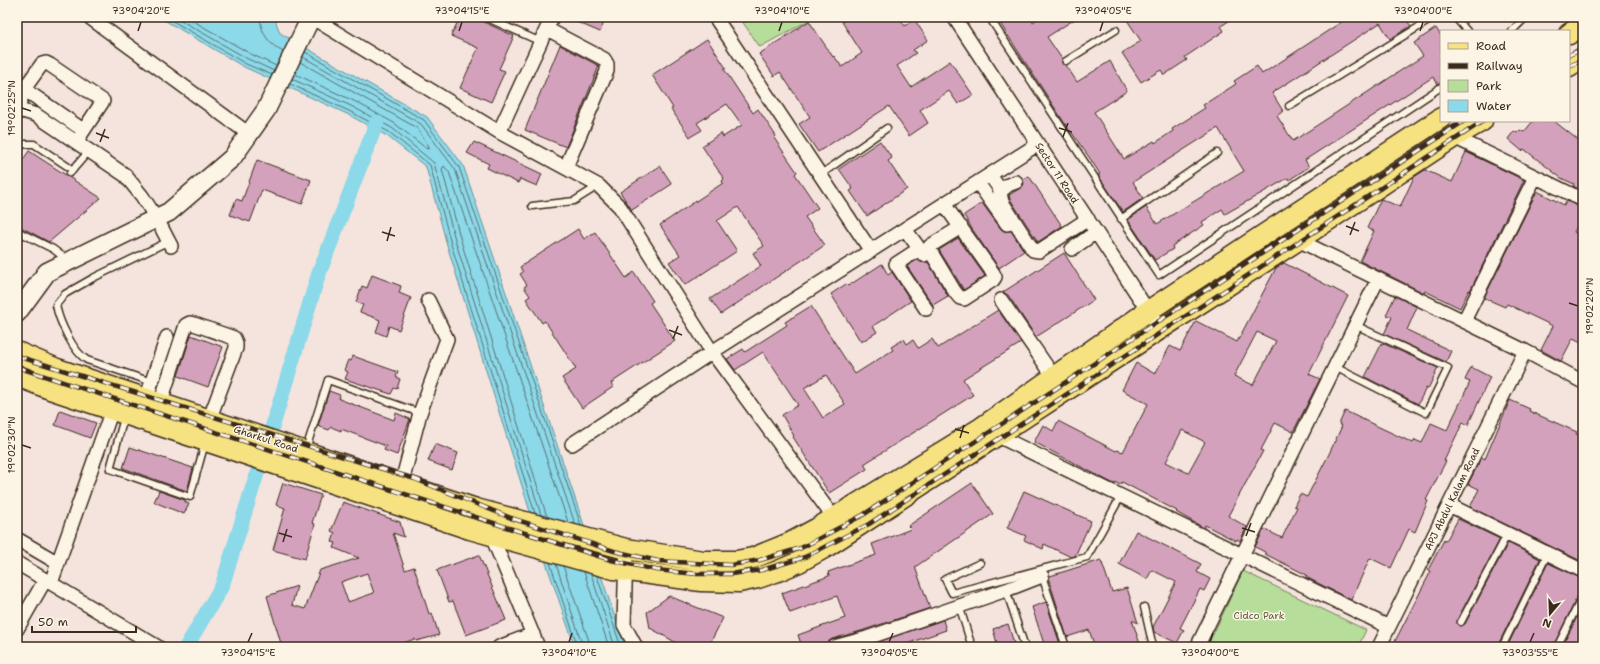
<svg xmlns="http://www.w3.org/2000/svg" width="1600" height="664" viewBox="0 0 1600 664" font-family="'Shantell Sans',sans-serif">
<rect width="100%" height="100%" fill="#f4e4dd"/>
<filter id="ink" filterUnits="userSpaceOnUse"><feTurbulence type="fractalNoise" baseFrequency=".025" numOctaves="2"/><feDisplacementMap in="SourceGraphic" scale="8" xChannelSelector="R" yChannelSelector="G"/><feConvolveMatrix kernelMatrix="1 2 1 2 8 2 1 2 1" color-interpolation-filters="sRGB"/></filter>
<g filter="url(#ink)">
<!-- green -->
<path fill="#b6dd99" stroke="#78845c" d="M739 17H815L760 47Z
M1243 571 1366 630 1358 647H1222L1210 641Z"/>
<!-- water -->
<path fill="#8bd9e9" stroke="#6b9398" d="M159 17H274L280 33 427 117 463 165 625 647H575L545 560 447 245 426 167 387 136 347 114 244 67Z"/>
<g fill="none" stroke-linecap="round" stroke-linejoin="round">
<!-- shore -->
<path stroke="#5b706f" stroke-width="1" d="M166 17 246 64 272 75
M175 17 248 59 274 71
M186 17 251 54 276 66
M260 17C261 34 269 44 283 52
M305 52 424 120 459 167 581 525
M303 57 421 124 455 169 575 524
M295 74 354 101 394 123 427 149 430 148 417 128 300 62
M292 79 351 106 392 128 434 163 456 243 541 515
M290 84 349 111 389 132 430 165 451 244 535 513
M547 517 461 241 442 169 444 166 449 172 568 522
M550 563 578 647
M556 564 583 647
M563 566 589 641V647
M584 572 609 647
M591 574 615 647
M597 576 621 647"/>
<!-- canal -->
<path stroke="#8bd9e9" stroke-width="15" d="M272 428 318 276 377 122
M186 647 222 586 259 467"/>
</g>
<!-- building -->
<path fill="#d4a1bd" stroke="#3b2a1e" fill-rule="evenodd" d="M460 17H473L514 36 499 69 505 71 491 102 460 88 478 48 451 36Z
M565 17H606L600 32Z
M849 17H899L905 26 914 19 928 40 913 50 916 53 897 66 911 87 950 61 973 95 958 104 949 91 920 110 928 123 909 136 889 106 818 152 799 124 810 117 780 72 774 76 759 54 809 21 833 57 834 56 842 67 862 53 842 22Z
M996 17H1030L1033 22 1040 17H1078L1047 37 1062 59V64L1066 65 1077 82 1110 61 1127 91 1094 112 1124 159 1154 141 1155 143 1173 131 1172 129 1205 108 1203 105 1236 84 1234 81 1257 66 1262 74 1349 17H1404L1411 26 1390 39 1380 23 1272 93 1283 111 1277 116 1293 141 1423 56 1414 43 1436 28 1441 36V83L1438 84 1433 77 1305 160 1309 167 1289 180 1288 178 1225 214 1222 209 1202 222 1204 225 1172 246 1173 249 1155 260 1128 220 1146 207 1157 224 1244 171 1218 128 1133 182 1143 198 1123 212 1098 175 1100 174 1089 157 1072 133H1071Z
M1125 17H1235L1221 26 1224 31 1185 57 1187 60 1164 75 1161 70 1141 82 1122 53 1141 41Z
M707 39 726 68 724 69 753 113 758 109 776 136 774 138 797 172 795 174 818 208 805 217 825 245 721 314 710 299 761 266 753 253 764 246 738 207 717 221 737 251 685 285 669 262 680 255 660 225 723 183 722 181 724 179 702 146 721 133 723 137 742 125 727 104 697 123 702 130 690 137 671 109 673 108 652 75Z
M560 45 599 66 566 147 525 130Z
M1533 121H1554L1583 144V191L1573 186 1574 184 1561 178 1524 149 1522 151 1508 139 1514 131 1517 133 1520 130 1524 132Z
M880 141 892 158 888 161 907 189 867 216 850 191 853 189 839 169Z
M474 142 542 174 537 186 520 179 518 183 487 168 489 164 467 153Z
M29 151 101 198 49 242 17 225V168Z
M1466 152 1524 180 1470 291 1469 290 1460 308 1425 291 1424 293 1360 261 1374 231 1367 228 1381 199 1400 207 1414 177 1425 170 1452 182Z
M257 160 311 180 302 204 262 190 250 222 230 215 236 199 242 201Z
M660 166 672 184 632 210 620 192Z
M1029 176 1062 226 1038 242 1010 199 1009 195 1022 187 1024 184 1023 179Z
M1537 191 1564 205 1566 201 1583 208V215L1574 232 1583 237V343L1573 338 1561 361 1541 350 1553 326 1507 304 1505 307 1484 298Z
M982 203 1001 229 1004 231H1011L1024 251 999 268 972 229 964 215Z
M578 229 584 239 595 232 626 278 634 272 653 301 650 303 675 341 611 383 613 387 582 408 562 378 576 369 545 321 542 323 526 299 530 296 524 287 527 285 520 274 523 272 520 267Z
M958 238 985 276 964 290 939 250Z
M1064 253 1094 300 1036 337 1008 295 1003 292Z
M917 260 921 262H928L948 296 933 305 907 266Z
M1284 263 1348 296 1309 374 1320 379 1293 432 1275 423 1261 450 1263 451 1228 516 1247 527 1240 541 1237 539 1236 541 1205 525 1204 528 1176 512 1177 511 1122 482 1120 485 1115 482 1114 484 1034 442 1043 425 1053 431 1058 421 1116 451 1117 450 1123 452 1148 404 1122 390 1136 363 1155 374 1170 346 1180 351 1196 321 1237 342 1276 268ZM1257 332 1276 341 1253 385 1234 376ZM1182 430 1205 442 1188 473 1166 462Z
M882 264 888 275 892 272 911 301 873 326 877 332 861 342 831 294 846 284 848 286Z
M372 275 401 286 399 293 411 298 399 330 389 326 386 336 376 332 380 320 360 312 363 305 356 302 362 286 367 288Z
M1395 296 1417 307 1407 330 1451 351 1446 362 1384 334 1392 317 1386 315Z
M811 306 855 374 893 350 891 347 904 339 907 344 913 340 918 348 932 339 938 348 998 310 1021 343 963 379 973 395 864 464 867 469 829 493 793 437 794 436 782 415 798 405 763 352 735 370 727 359 743 349 745 352 787 325 785 322ZM826 375 845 404 823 418 804 388Z
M191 335 223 347 208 387 178 376Z
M1382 343 1438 368 1428 389 1426 388 1418 404 1365 377Z
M353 356 398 372 396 377 400 379 397 389 394 388 391 394 345 379 348 372 344 370 348 360 351 361Z
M1471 367 1490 377 1468 425 1463 422 1444 461H1446L1426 500 1428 501 1415 532 1409 529 1391 568 1370 558 1351 600 1306 577 1307 575 1265 554V552L1255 547 1264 529 1282 538 1297 507 1294 506 1300 494 1307 497 1329 454 1342 426 1339 424 1345 411 1413 443 1415 440 1422 443 1431 423 1447 430 1470 382 1465 380Z
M329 391 340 395 339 399 394 420 396 413 410 419 397 455 384 450 386 446 341 429V431L331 427 329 430 318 426Z
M1510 400 1530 409 1529 411 1577 432 1576 434 1583 438V562L1470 507 1479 489 1468 484 1482 457 1485 459Z
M60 410 96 423 90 438 55 425Z
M435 444 458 453 452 470 428 461Z
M130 447 193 468 187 491 123 468Z
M283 483 321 495 312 523 315 524 305 559 273 550 285 508 276 505Z
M972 483 993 514 915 567 930 608 861 631 832 639 828 642 826 647H802L798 635 845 618 837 596 790 613 782 593 829 576 828 572 876 555 872 544 911 529 908 526Z
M159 491 185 500V502L189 504 184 514 154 502Z
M1024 491 1091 521 1075 556 1071 557 1044 544 1043 549 1024 540 1026 536 1007 528Z
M343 502 400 522 404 537 393 533 405 570 414 567 429 614 432 613 439 635 416 641 415 639 391 647H282L267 596 297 586 292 605 305 609 320 570 359 558 334 548 336 543 332 542 335 533 331 531ZM367 573 374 593 348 602 341 582Z
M1458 519 1500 539 1457 620V624L1459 626 1465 624 1508 543 1540 559 1499 643V647H1392L1431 571 1428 570 1444 540 1446 541Z
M1136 531 1201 564 1197 572 1210 579 1204 591 1200 589 1180 628 1184 630 1177 643 1154 632 1153 627 1176 582 1152 570 1147 579 1119 564Z
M479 555 506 620 466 635 453 601 449 602 437 570Z
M1101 560 1112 592 1127 588 1138 623 1132 620 1141 647H1095L1089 630 1067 637 1049 580 1050 576Z
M1548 563 1583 579V591L1579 593 1553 647H1507Z
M669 596 723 618 708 647H684L650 628 647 612Z
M1046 602 1061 647H1045L1032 607Z
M1583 605V641L1580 647H1562Z
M943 620 946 630 898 647H880L878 642Z
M1008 624 1014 643 998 647 993 629Z"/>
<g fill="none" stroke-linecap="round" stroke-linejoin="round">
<!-- lane casing -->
<g stroke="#3b2a1e" stroke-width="9">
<path id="lane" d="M485 17 541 42
M989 17 1159 275 1441 87
M1455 17 1467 31
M1512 31 1526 17
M1066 61 1116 30
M1289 106 1435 17
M19 147 25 144H34L73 170
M70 173 89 151
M820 175 887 128
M532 206 574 201 598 186
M1121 219 1217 153
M17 231 53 249 66 259
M1335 367 1426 413 1448 368 1355 325
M152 382 87 360C73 352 59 321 56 305L65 294 93 278 169 241
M124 418 110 469 190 497 205 443
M306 449 328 380 420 413
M980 563 945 579 952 593 1087 557 1121 496
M1042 576 1066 647
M1006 590 1025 647
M959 605 972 647
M1144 607 1153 647
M1461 622 1508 533
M1503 645 1548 553
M1557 647 1583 595"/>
</g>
<!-- street casing -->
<g stroke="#3b2a1e" stroke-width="16">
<path id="street" d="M89 17 249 134
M311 17 499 132 599 186 620 207 712 352 834 518
M715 17 871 251
M954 17 1160 329
M547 29 604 59 607 64V71L566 167
M24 89 83 130
M17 112 23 111 36 115 125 175 142 196 157 219 171 246
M17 112 24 89 42 64 46 63 50 65 103 101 76 142
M499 132 552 17
M1454 137 1583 200
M990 175 999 188 1002 202 1033 250 1039 251 1088 219
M978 183 1007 224
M1000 192 1008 185 1016 182
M944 204 993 273 995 277 993 280 964 299 960 298 955 292 929 249 930 246 961 227
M905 229 924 255
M1298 240 1525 351 1583 382
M919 249 896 264 926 309
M1072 249 1096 232
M1001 300 1054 377
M1464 321 1535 177
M146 399 167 337
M160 404 186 325 190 323 194 324 234 338 236 343V348L209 420 205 441
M992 433 1389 627
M572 444 712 352 1038 144
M396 505 420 413 447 339 428 300
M1449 505 1583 571
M17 539 58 563
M495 544 538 647
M626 549 624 625 636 647
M17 563 158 647
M51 583 112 410
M17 629 45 580
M499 647 533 634
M834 647 867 638 1006 590 1042 576
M1197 647 1378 279
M1379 647 1525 351"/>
</g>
<!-- secondary casing -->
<g stroke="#3b2a1e" stroke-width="21">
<path id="secondary" d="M17 313 47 272 169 212 232 158 266 110 311 17"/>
</g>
<!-- primary casing -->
<g stroke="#3b2a1e" stroke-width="23">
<path id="primary" d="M1569 34 1583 25
M1569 67 1583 58
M17 352 57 369 476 509 626 549 703 561H736L753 558 790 543 816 529 981 428 1148 311 1441 118
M17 376 50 389 470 529 614 569 701 581 739 582 758 578 778 571 799 562 826 547 1160 329 1298 240 1454 137 1482 121"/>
</g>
<!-- lane -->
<use href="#lane" stroke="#fcf5e5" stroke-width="6"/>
<!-- street -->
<use href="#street" stroke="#fcf5e5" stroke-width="13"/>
<!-- secondary -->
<use href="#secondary" stroke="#fcf5e5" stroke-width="18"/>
<!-- primary -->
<use href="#primary" stroke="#f7e281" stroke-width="20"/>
<!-- rail casing -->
<g stroke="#3b2a1e" stroke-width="4.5">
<path id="rail" d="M1569 55 1583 49
M1569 66 1583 60
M17 356 415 479 511 518 614 551 658 561 731 565 760 560 801 548 863 515 1464 121
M17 367 509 528 611 560 656 570 697 574H731L762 570 805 557 869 524 1483 121"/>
</g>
<!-- rail -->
<use href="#rail" stroke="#fcf5e5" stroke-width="3" stroke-dasharray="9" stroke-linecap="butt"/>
</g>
</g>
<!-- ticks -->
<path fill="none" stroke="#3b2a1e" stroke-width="1.5" d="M138 31 141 22M459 31 462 22M779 31 782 22M1100 31 1103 22M1420 31 1423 22M22 108 31 111M1059 128 1072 132M96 133 109 138M1063 137 1068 123M100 142 105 129M1346 226 1359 231M382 232 395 236M1350 235 1355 222M387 241 391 227M1569 303 1578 306M669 330 682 335M673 339 678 326M955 429 969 433M960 438 964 425M22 445 31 448M1242 528 1255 532M279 533 292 537M1246 536 1251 523M283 542 287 529M248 642 252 633M569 642 572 633M889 642 893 633M1210 642 1213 633M1530 642 1534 633"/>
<g text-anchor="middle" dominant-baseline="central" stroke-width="3" stroke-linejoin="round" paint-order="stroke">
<!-- street labels -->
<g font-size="10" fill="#3b2a1e" stroke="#fcf5e5">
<text transform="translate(1057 173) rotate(57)">Sector 11 Road</text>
<text transform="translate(266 439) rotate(18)">Gharkul Road</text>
<text transform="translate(1452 499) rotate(-64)">APJ Abdul Kalam Road</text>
</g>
<!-- park labels -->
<g font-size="10" fill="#5a573d" stroke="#fcf5e5">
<text x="1259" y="615">Cidco Park</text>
</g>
</g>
<!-- margin -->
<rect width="1600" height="664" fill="none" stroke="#fcf5e5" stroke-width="44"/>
<!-- legend -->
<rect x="1440" y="30" width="130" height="92" fill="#fcf5e5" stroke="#afa495"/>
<rect x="1448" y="43" width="20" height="6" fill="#f7e281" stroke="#afa495"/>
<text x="1476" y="50" font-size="12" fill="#3b2a1e">Road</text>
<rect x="1448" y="63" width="20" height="6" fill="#3b2a1e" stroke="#afa495"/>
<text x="1476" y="70" font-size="12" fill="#3b2a1e">Railway</text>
<rect x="1448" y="80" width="20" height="12" fill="#b6dd99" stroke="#afa495"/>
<text x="1476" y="90" font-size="12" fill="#3b2a1e">Park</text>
<rect x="1448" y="100" width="20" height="12" fill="#8bd9e9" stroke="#afa495"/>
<text x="1476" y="110" font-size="12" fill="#3b2a1e">Water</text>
<!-- north arrow -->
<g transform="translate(1550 614) rotate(199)" stroke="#fcf5e5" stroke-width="3" paint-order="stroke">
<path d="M0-3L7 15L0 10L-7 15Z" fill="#3b2a1e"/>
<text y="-6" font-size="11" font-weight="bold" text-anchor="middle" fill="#3b2a1e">N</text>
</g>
<!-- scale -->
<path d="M32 626v6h104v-6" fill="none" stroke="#3b2a1e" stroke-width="2"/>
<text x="38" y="626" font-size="12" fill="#3b2a1e" stroke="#fcf5e5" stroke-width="3" paint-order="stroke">50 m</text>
<rect x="22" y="22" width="1556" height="620" fill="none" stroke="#3b2a1e" stroke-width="1.5"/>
<g font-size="10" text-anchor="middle" fill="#3b2a1e">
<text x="141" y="14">73°04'20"E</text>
<text x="462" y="14">73°04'15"E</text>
<text x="782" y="14">73°04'10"E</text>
<text x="1103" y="14">73°04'05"E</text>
<text x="1423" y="14">73°04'00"E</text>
<text transform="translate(11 108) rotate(-90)" y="4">19°02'25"N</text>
<text transform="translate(1589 306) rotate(-90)" y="4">19°02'20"N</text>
<text transform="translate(11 445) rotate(-90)" y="4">19°02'30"N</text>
<text x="248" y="656">73°04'15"E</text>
<text x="569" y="656">73°04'10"E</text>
<text x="889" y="656">73°04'05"E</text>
<text x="1210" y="656">73°04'00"E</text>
<text x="1530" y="656">73°03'55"E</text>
</g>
</svg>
